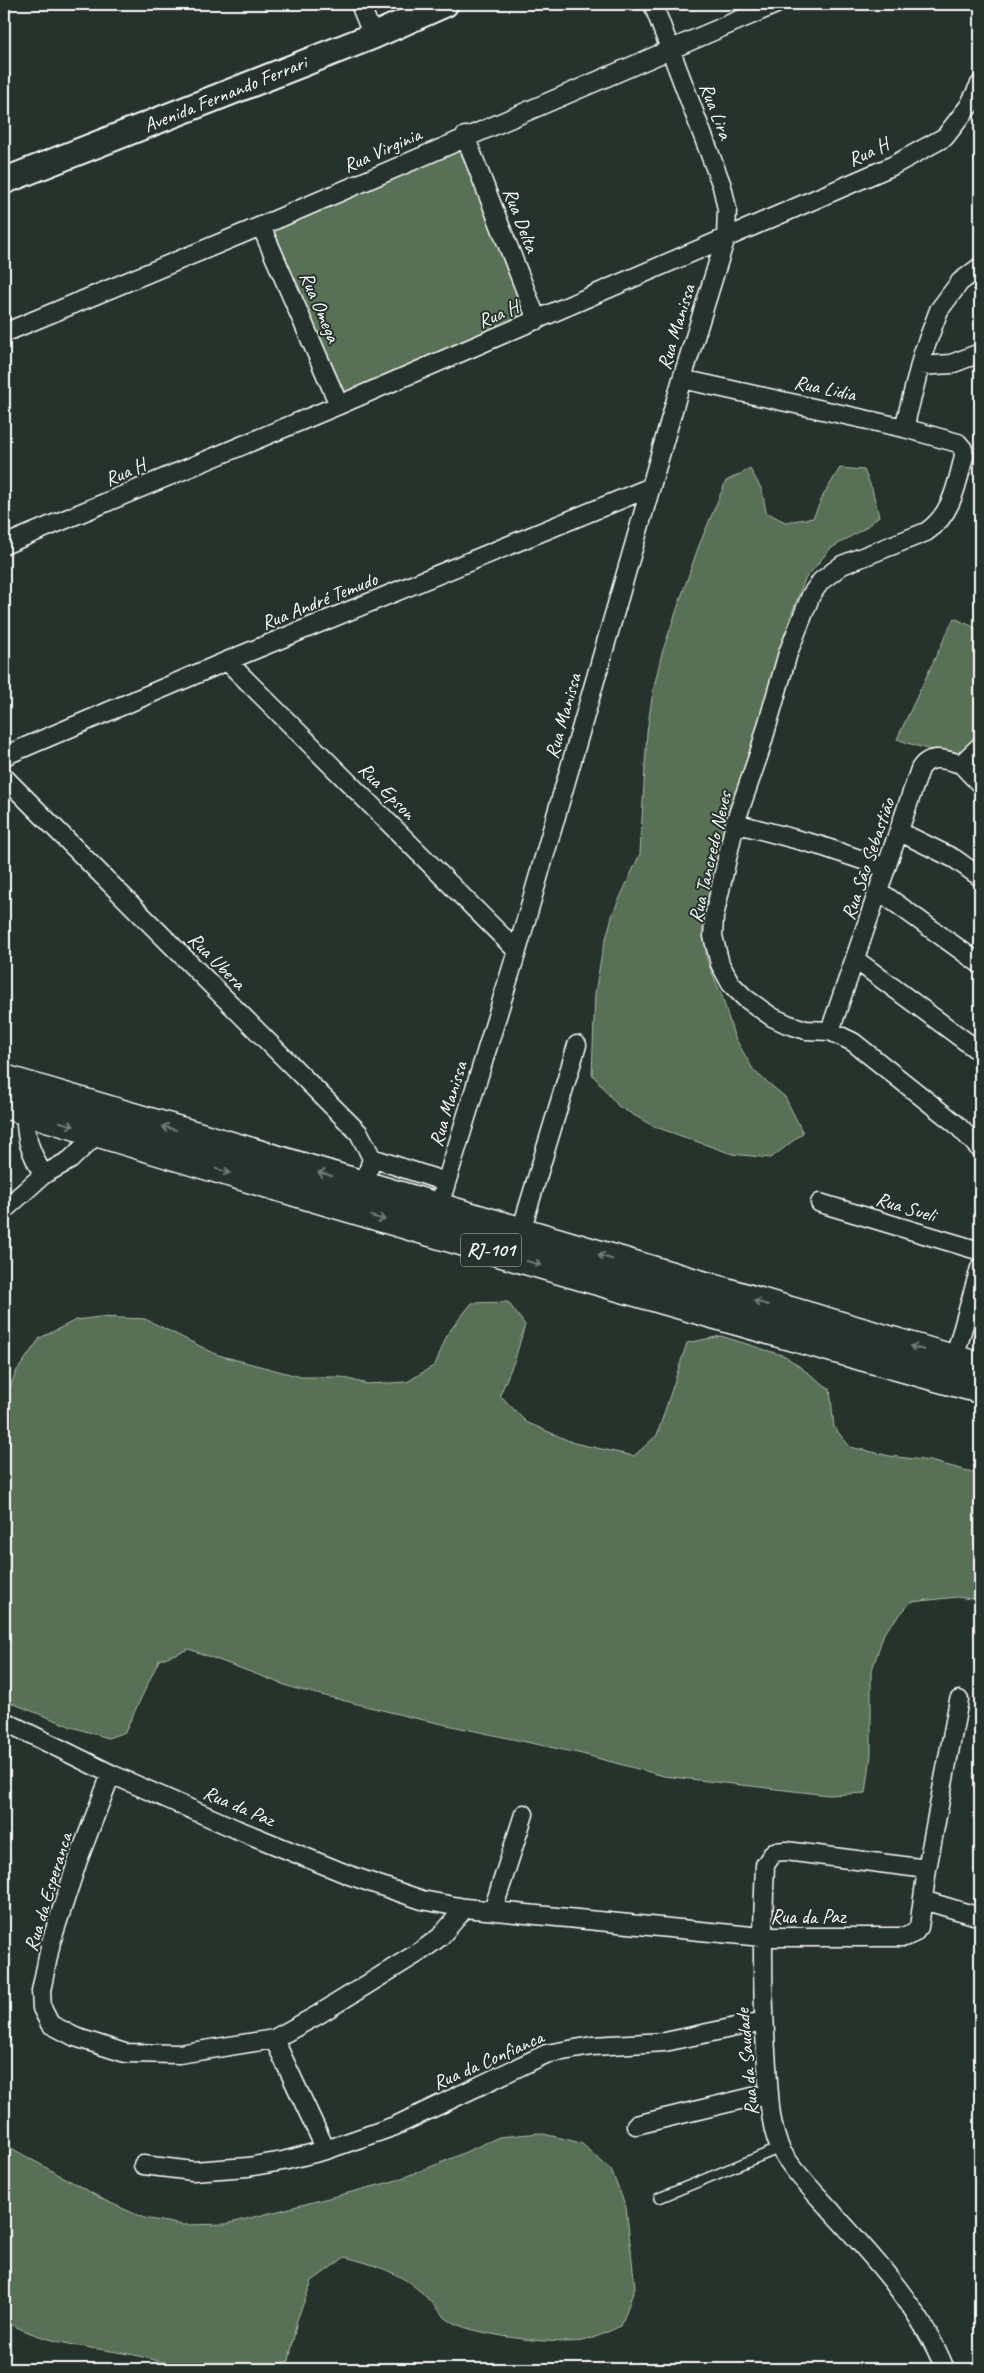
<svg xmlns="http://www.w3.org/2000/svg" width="984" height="2373" viewBox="0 0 984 2373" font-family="Caveat,sans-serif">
<rect width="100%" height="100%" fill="#26332d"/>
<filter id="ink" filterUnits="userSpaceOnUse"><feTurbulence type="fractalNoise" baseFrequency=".02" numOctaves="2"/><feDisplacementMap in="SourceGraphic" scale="10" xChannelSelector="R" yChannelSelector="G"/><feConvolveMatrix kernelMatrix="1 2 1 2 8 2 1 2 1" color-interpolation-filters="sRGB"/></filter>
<g filter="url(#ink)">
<!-- green -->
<path fill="#587054" stroke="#acb8aa" d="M465 136 537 320 339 405 261 226Z
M840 468 864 470 872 489 879 516 865 528 830 549 805 579 793 610 750 750 710 895 704 931 707 961 722 996 734 1036 754 1071 785 1097 803 1133 771 1158 732 1154 653 1126 618 1106 592 1074 595 993 602 953 613 913 640 854 647 732 653 691 662 653 698 548 726 481 750 469 762 490 766 512 785 522 813 518 824 494Z
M954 618 980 630V735L962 753C940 754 918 747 897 739Z
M508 1302 525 1325 515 1359 500 1395 526 1422 574 1443 634 1456 657 1435 687 1343 721 1336 785 1356 830 1389 834 1427 850 1447 890 1456 930 1461 980 1474V1600L957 1597 911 1602 884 1633 871 1673V1755L866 1793 828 1795 664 1776 582 1754 410 1717 293 1688 189 1649 159 1660 125 1732 108 1738 72 1727 4 1700V1402L16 1372 40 1338 76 1320 100 1317 145 1319 218 1355 301 1377H341L367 1384 407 1382 435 1365 448 1333 472 1303Z
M540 2133 581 2143 611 2170 626 2207 635 2287 621 2326C609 2331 594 2339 582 2341 556 2345 467 2335 447 2319 437 2311 430 2300 420 2291 399 2272 372 2264 345 2257L312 2281 297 2320 289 2361C259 2367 229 2372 198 2369 173 2367 149 2357 124 2353 79 2346 46 2343 4 2321V2144L106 2201 144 2218 183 2225 226 2224 282 2210 394 2181 443 2162 499 2137Z"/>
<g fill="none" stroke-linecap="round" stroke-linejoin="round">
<!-- service casing -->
<g stroke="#fff" stroke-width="12">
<path id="service" d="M659 2198 780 2148"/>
</g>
<!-- minor casing -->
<g stroke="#fff" stroke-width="21">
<path id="minor" d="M360 4 373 36
M465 136 537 320
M261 226 339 405
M4 333 261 226 776 4
M920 366 951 364 980 353
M682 379 904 428 958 443 963 449 964 456C957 484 952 515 926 532L842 565 821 581 811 595 788 653 759 754 735 823 714 917 713 936 720 964 731 984 745 998 772 1017 787 1024 806 1030 830 1031 853 1042 956 1124 980 1149
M904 428 923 353 939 310 960 282 980 267
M4 545 339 405 892 166 945 137 969 106 980 84
M227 661 517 951
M4 756 227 661 651 487
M961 764 980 784
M4 777 359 1133 372 1158 364 1186
M735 823 821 846 886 868
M900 832 955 859 980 877
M879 891 980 964
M856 960 980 1052
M830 1031 920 769C930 753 946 760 961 764L980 746
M26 1111C25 1140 30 1150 43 1175
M372 1158 446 1182
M820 1203 980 1251
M439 1206 517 951 682 379 726 237 727 209 722 186 653 4
M4 1210 43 1175 70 1160 98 1133
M521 1231 577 1045
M954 1359 980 1268
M4 1721 111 1774 236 1829 349 1875 422 1900 465 1908 762 1937H905L914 1933 919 1927 927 1869 959 1700
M111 1774 78 1860 51 1942 41 1991 42 2008 50 2024 75 2037 125 2053 179 2054 274 2039 316 2016 421 1951 440 1937 465 1908
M927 1869 786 1851 774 1852 765 1865C762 1933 762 1999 767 2066 769 2092 769 2124 780 2148 789 2167 819 2197 833 2213 876 2260 921 2309 945 2369
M923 1900 980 1917
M493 1910 524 1814
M274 2039 326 2150
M636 2125 769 2093
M143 2165 193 2171 248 2167 283 2161 326 2150 395 2126 546 2054 592 2046 665 2042 764 2021"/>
</g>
<!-- secondary casing -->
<g stroke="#fff" stroke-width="29">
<path id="secondary" d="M4 181 373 36 445 4"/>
</g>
<!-- primary casing -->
<g stroke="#fff" stroke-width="31">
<path id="primary" d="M4 1079 980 1367
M4 1104C328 1203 653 1299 980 1389"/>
</g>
<!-- service -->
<use href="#service" stroke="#26332d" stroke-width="9"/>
<!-- minor -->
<use href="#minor" stroke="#26332d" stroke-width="18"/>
<!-- secondary -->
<use href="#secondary" stroke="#26332d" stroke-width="25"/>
<!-- primary -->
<use href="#primary" stroke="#26332d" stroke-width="28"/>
</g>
<!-- one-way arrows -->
<defs><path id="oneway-shaft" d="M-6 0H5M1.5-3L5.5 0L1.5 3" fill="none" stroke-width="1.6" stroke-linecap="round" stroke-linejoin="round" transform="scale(1.25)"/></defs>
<g stroke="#727a76">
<use href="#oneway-shaft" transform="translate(67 1124) rotate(17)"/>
<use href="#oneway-shaft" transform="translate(169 1128) rotate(-164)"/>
<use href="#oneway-shaft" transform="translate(223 1171) rotate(17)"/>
<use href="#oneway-shaft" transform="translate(325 1174) rotate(-164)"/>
<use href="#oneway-shaft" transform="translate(378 1218) rotate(16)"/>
<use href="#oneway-shaft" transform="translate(605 1257) rotate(-163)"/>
<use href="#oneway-shaft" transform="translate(534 1263) rotate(16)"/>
<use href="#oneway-shaft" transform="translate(761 1303) rotate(-164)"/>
<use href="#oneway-shaft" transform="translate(917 1348) rotate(-164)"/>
</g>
</g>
<g text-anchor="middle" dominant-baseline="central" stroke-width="4" stroke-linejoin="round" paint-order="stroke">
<!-- shield labels -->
<rect fill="#26332d" stroke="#bec2c0" stroke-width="1" x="461" y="1233.5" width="60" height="33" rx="4"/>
<g font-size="19" font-weight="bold" fill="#fff">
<text x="491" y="1250">RJ-101</text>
</g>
<!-- street labels -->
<g font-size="20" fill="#fff" stroke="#26332d">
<text transform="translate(225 94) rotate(-22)">Avenida Fernando Ferrari</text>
<text transform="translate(716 111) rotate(69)">Rua Lira</text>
<text transform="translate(382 150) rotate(-24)">Rua Virginia</text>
<text transform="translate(868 152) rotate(-25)">Rua H</text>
<text transform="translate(521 220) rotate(69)">Rua Delta</text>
<text transform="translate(320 307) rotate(67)">Rua Omega</text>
<text transform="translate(498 314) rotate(-23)">Rua H</text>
<text transform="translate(676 327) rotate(-73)">Rua Manissa</text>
<text transform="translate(825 388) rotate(12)">Rua Lidia</text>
<text transform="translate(125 472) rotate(-23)">Rua H</text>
<text transform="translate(319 601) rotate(-22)">Rua André Temudo</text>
<text transform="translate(563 716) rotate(-74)">Rua Manissa</text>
<text transform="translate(387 791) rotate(45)">Rua Epson</text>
<text transform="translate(710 857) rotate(-77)">Rua Tancredo Neves</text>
<text transform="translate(868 859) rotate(-71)">Rua Sāo Sebastiāo</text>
<text transform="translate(217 961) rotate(45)">Rua Ubera</text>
<text transform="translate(448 1104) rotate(-73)">Rua Manissa</text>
<text transform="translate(906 1207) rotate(17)">Rua Sueli</text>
<text transform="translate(239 1806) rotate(23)">Rua da Paz</text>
<text transform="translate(48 1892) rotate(-73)">Rua da Esperanca</text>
<text x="808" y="1916">Rua da Paz</text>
<text transform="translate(488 2060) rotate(-24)">Rua da Confianca</text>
<text transform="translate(747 2062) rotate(-95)">Rua da Saudade</text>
</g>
</g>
<!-- margin -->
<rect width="984" height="2373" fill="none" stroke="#26332d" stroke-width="20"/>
<rect x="10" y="10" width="964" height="2353" fill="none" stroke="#fff" stroke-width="2" filter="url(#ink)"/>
</svg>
